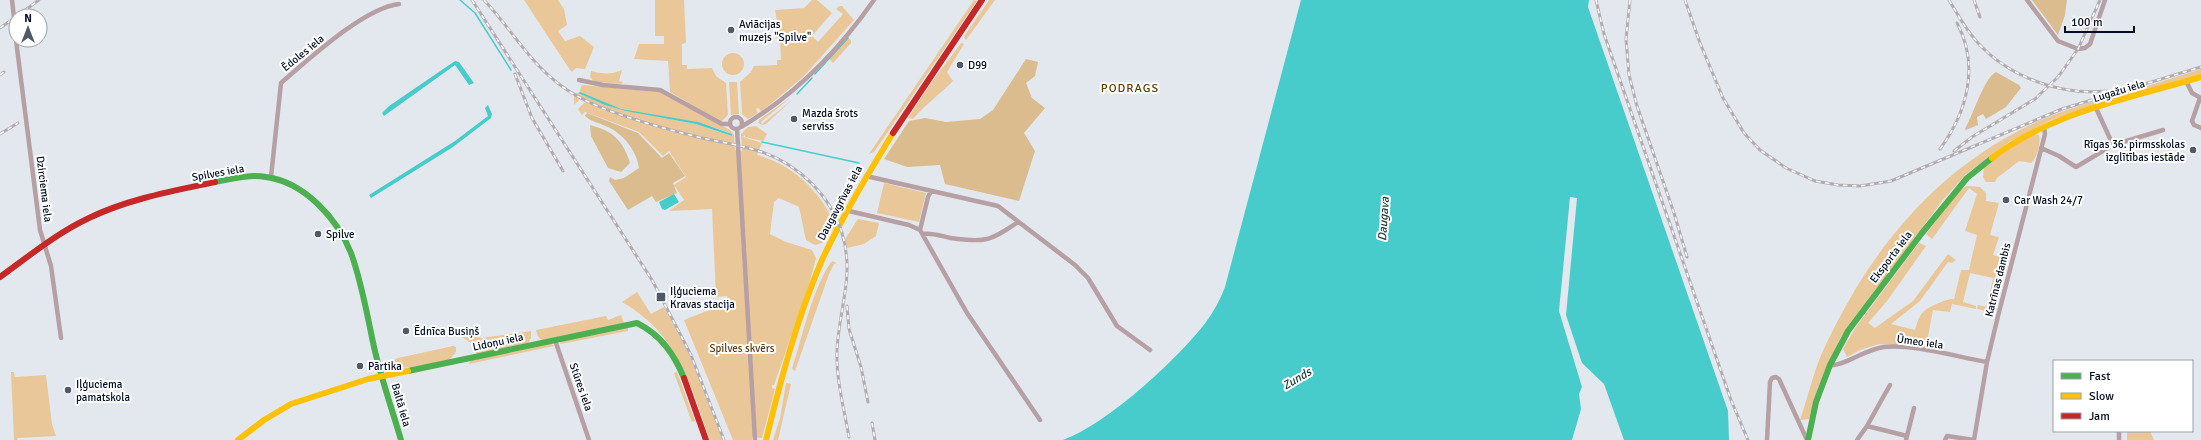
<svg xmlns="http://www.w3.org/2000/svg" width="2201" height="440" viewBox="0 0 2201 440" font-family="Signika,sans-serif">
<rect width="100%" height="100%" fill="#e2e8ee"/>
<!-- green -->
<path fill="#eac798" d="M524 0H558L564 9 567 25 558 31 565 41 580 36 594 47 585 69 576 68 572 72 570 70Z
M655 0H684L686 43 682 44V65H687V69L712 68 716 76 726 83 728 115 721 122 670 92 668 61 634 59 639 44H664V36H655Z
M812 0H817L832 13 812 36 818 42 843 14 836 9 839 6H842L854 20 803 77 761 112 759 108 756 109 758 113 748 119 742 114 740 82 751 72 754 66 777 65V60H781L780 40 776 38V26L778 25 775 10 804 8Z
M974 0 977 1 874 152 869 154Z
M989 0H995L966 40 964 38 965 35Z
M847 37 851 40V43L833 63 828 57Z
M961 43 964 44 947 72 953 81C940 94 925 105 913 119L908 118 931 83Z
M722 64a11 11 0 1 1 22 0a11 11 0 1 1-22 0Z
M2201 69V74L2051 120 2009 142 1965 175 1942 201 1841 337 1819 385 1809 419 1800 420C1808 397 1813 373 1823 351 1867 255 1930 175 2026 127 2062 109 2102 99 2141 88 2161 82 2181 75 2201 69Z
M622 70 619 81 623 82 621 84 595 82 590 77 591 71C602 74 611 75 622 70Z
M729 82H737L739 114 731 115Z
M583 85 659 92 730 130 734 135 735 150 742 151 741 134 748 127 756 126 767 134 763 141 745 137V135L743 137 762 143 757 155C794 165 820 191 836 226L822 243 815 245 806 240 799 207 779 198 774 202 770 234 786 242 812 250 816 258 808 288 774 385H772V388L775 389 762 438 752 437V440H733L684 320 707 311 729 307 727 296 716 297 712 209 669 211 684 200 674 185 686 177 669 151 663 156 639 132 585 112 582 115 578 109 585 102 580 99 574 105V94L578 93 605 105 626 111 696 124 731 136 732 134C687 114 618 120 580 92L581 86Z
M791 97 761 122 762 124 793 99 766 124 763 125 758 123 759 120Z
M2035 134 2039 135C2041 142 2037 159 2031 163L2019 161 1997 178 1995 182H1986L1983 177 1984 167 2010 148Z
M884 183 926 193 919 222 877 213Z
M1967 186 1980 187 1986 193V201L1999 203 1990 235 1999 237 1993 255 2004 258 1991 312 1977 309 1978 305 1987 307 1993 278 1970 273 1963 302 1976 306V309L1952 304 1950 312 1933 310 1926 347 1879 344 1860 350 1847 357 1843 349 1856 327 1919 243 1926 246 1887 301 1868 323 1875 328 1913 301 1948 254 1956 260 1952 263 1948 262 1920 301 1891 324 1915 330C1920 313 1922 310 1939 303 1944 301 1948 299 1954 299L1961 270H1969L1977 235 1965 231 1977 194 1969 188 1932 239 1926 234 1960 190Z
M858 219 879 223 876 236 864 244 847 248 845 239Z
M832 261 837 263 834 264 829 274 795 371 792 369C802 338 813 286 832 261Z
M637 292 651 314 664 307 689 354 723 440H710C689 382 679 335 622 302Z
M621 315 624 323 543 340C538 339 537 334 536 330L606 316 608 320Z
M628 327V331L560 344 561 341Z
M454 328 481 338 531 331V338L528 343 477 354 471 343 455 332Z
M550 343 554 346 469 364 471 360Z
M453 346 456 347V352L449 360 412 367 389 368 391 362 398 358Z
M11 372H14L15 377 46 375 52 424 56 436 18 438 17 440H14Z
M677 372 695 421 692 422 674 373Z
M786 383 791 384 778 440H773L780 418Z
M2127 431H2150L2154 440H2127Z"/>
<!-- forest -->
<path fill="#dbbc8f" d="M2032 0H2067L2065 15 2058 35Z
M1026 59 1038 62 1035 76 1026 83 1032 98 1045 108 1024 133 1035 151 1019 201 945 184 940 165 907 167 884 159 909 121 925 118 946 122 980 119 993 110Z
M1996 72 2019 85 2021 88 2006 107 1986 119 1983 114 1977 117 1978 125 1966 130 1965 129C1973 115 1984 78 1996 72Z
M587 113 638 133 662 158 669 153 685 176 673 183 677 193 656 202 652 196 628 210 609 181 610 177 615 180 624 178 639 168C637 151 623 134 608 127 600 123 591 122 585 116Z
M590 125C613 131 623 140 630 163L621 172 608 168 591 136Z"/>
<!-- water -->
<path fill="#47cccb" d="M1301 0H1589L1588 7 1728 411 1729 440H1624L1604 384 1582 363 1566 315 1577 198 1570 197 1559 311 1582 387 1579 394 1581 409 1572 440H1063C1107 424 1177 360 1206 322 1214 311 1220 300 1225 287Z
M455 61 459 62 474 83 469 85 455 65 384 116 382 113 389 106Z
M580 92 621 109 698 122 732 134V136L696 124 626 111 605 105 578 93Z
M488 105 492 114 491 118 453 147 371 198 369 195 455 141 488 116 485 108Z
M674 194 679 202 665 210 662 209 659 202Z"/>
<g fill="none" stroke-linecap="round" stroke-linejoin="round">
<!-- stream -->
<path stroke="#47cccb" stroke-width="1.5" d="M460 0 475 13 511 70
M815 74 848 38
M797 94 812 78
M762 142 859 163"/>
<!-- street -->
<path stroke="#b6a0a4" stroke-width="4.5" d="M12 0 16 36
M2027 0 2058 41 2078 49 2085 48 2090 44 2105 0
M16 40 40 230 51 266 61 338
M579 80 603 85 660 90 722 124H730
M2186 81 2192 93 2201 98
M2200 98 2192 121 2194 125 2201 128
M2096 108 2113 145
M730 123a6 6 0 1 1 12 0a6 6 0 1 1-12 0Z
M741 127C794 96 839 50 874 0
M737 129 755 440
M2041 148 2059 156 2076 167 2113 145 2163 130
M866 176 998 206 1075 265 1088 278 1117 326 1150 350
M271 177 281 83C309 59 364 8 399 4
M849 211 909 225 920 230 967 313 1040 420
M920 230 928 197 931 191
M923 234C933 233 941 236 951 238 985 243 990 241 1018 222
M555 340 589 440
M1830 365C1843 367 1865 349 1884 347 1914 344 1957 357 1987 362
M1867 426 1907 436
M2119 431V440
M1767 440 1770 382 1772 378 1776 377 1779 379 1807 440
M1857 440 1867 426 1890 385
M1906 440 1914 408
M1945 440 1947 436 1974 440
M1974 440 1987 362 1998 316 2045 134 2044 127"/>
<!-- fast -->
<path stroke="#4caf50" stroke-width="6" d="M215 182C231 179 249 174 266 177 304 182 337 218 351 253 362 283 367 315 374 347 381 378 392 409 401 440
M408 371 637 323C661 335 674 354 684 378
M1808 440 1816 402 1830 365 1848 331 1922 233 1967 178 1992 158"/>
<!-- slow -->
<path stroke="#ffc107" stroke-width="6" d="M1992 158C2052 112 2130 98 2201 77
M238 440 264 420 291 404 368 379 408 371
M766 440C781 379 797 318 822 260 842 217 868 174 893 133"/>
<!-- jam -->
<path stroke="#c62828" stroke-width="6" d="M893 133 982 0
M0 277C29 256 57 233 89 218 128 199 173 191 215 182
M684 378 706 440"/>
<!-- rail casing -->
<g stroke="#b2acb2" stroke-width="3">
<path id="rail" d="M472 0 652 280 691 355 724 440
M484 0C516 34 534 72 577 96 609 114 662 128 698 137 719 142 741 145 762 152 799 165 830 195 842 233 855 276 839 308 837 350 836 379 844 409 849 437
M1596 0 1604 34 1731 400 1748 440
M1630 0 1626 39 1629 75 1637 106 1674 213 1687 257
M1685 0 1700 43 1723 98 1744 133 1760 150 1786 168 1815 181 1838 185 1860 186 1891 181 2062 109 2201 67
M1949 0C1958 15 1966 30 1978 43 2009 77 2061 96 2107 91
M1974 0 1980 17
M17 16 39 0
M0 28 16 17
M515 74 532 118 563 171
M0 75 4 72
M0 134 18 123
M1940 149C1967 112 1980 66 1957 23
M1954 151 1972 137 2035 99 2058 77 2078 49 2100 0
M847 306 849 329 861 367 868 402
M872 423 875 440"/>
</g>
<!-- rail -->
<use href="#rail" stroke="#fff" stroke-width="1.5" stroke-dasharray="4.5" stroke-linecap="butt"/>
</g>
<!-- markers -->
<g fill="#4f5a69" stroke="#fff" stroke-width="1.5">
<circle cx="731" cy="30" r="4"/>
<circle cx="960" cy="65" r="4"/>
<circle cx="794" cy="119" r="4"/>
<circle cx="2193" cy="150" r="4"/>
<circle cx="2006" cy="200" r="4"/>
<circle cx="318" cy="234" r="4"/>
<rect x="656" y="292" width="10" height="10" rx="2"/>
<circle cx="406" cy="331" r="4"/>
<circle cx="360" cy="366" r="4"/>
<circle cx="68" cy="390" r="4"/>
</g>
<g text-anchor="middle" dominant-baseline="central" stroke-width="4" stroke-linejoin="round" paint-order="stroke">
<!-- poi labels -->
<g font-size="11" fill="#000e22" stroke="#fff" text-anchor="start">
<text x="739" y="24">Aviācijas<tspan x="739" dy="13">muzejs "Spilve"</tspan></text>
<text x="968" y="65">D99</text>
<text x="802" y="113">Mazda šrots<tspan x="802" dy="13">serviss</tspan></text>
<text x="2185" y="144" text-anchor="end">Rīgas 36. pirmsskolas<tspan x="2185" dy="13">izglītības iestāde</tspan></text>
<text x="2014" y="200">Car Wash 24/7</text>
<text x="326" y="234">Spilve</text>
<text x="670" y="291">Iļģuciema<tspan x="670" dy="13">Kravas stacija</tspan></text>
<text x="414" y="331">Ēdnīca Busiņš</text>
<text x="368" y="366">Pārtika</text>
<text x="76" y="384">Iļģuciema<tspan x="76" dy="13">pamatskola</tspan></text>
</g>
<!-- street labels -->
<g font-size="11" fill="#000e22" stroke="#fff">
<text transform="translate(303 53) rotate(-39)">Ēdoles iela</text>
<text transform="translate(2119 91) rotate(-17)">Lugažu iela</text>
<text transform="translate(218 173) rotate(-10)">Spilves iela</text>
<text transform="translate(44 189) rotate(83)">Dzirciema iela</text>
<text transform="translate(840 203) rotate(-62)">Daugavgrīvas iela</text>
<text transform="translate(1891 257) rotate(-53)">Eksporta iela</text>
<text transform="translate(1998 280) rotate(-76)">Katrīnas dambis</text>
<text transform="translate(498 342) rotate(-12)">Lidoņu iela</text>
<text transform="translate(1920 342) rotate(8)">Ūmeo iela</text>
<text transform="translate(581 387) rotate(71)">Stūres iela</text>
<text transform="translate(401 405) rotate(74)">Baltā iela</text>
</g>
<!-- park labels -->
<g font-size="11" fill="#5f3f11" stroke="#fff">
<text x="742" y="348">Spilves skvērs</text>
</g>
<!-- neighbourhood labels -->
<g font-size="12" letter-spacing="1" fill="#603d07" stroke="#fff">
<text x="1130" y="88">PODRAGS</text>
</g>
<!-- water labels -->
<g font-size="12" font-style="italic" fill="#1b3b39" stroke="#fff">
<text transform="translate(1384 219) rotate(-86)">Daugava</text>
<text transform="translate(1297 379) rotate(-31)">Zunds</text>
</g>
</g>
<!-- legend -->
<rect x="2053" y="360" width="140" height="72" fill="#ffffff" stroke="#999fa7"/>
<rect x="2061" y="373" width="20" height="6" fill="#4caf50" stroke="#999fa7"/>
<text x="2089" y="380" font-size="12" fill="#000e22">Fast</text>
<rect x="2061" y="393" width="20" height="6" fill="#ffc107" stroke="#999fa7"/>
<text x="2089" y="400" font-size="12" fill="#000e22">Slow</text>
<rect x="2061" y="413" width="20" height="6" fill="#c62828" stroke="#999fa7"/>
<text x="2089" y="420" font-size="12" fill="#000e22">Jam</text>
<!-- north arrow -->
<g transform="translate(28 28)"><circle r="19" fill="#ffffff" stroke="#999fa7"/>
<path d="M0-3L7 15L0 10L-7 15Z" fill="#4f5a69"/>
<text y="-6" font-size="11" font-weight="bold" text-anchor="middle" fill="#000e22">N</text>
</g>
<!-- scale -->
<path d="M2065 26v6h69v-6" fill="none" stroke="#000e22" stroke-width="2"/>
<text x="2071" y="26" font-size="12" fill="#000e22" stroke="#ffffff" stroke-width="3" paint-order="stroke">100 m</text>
</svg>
